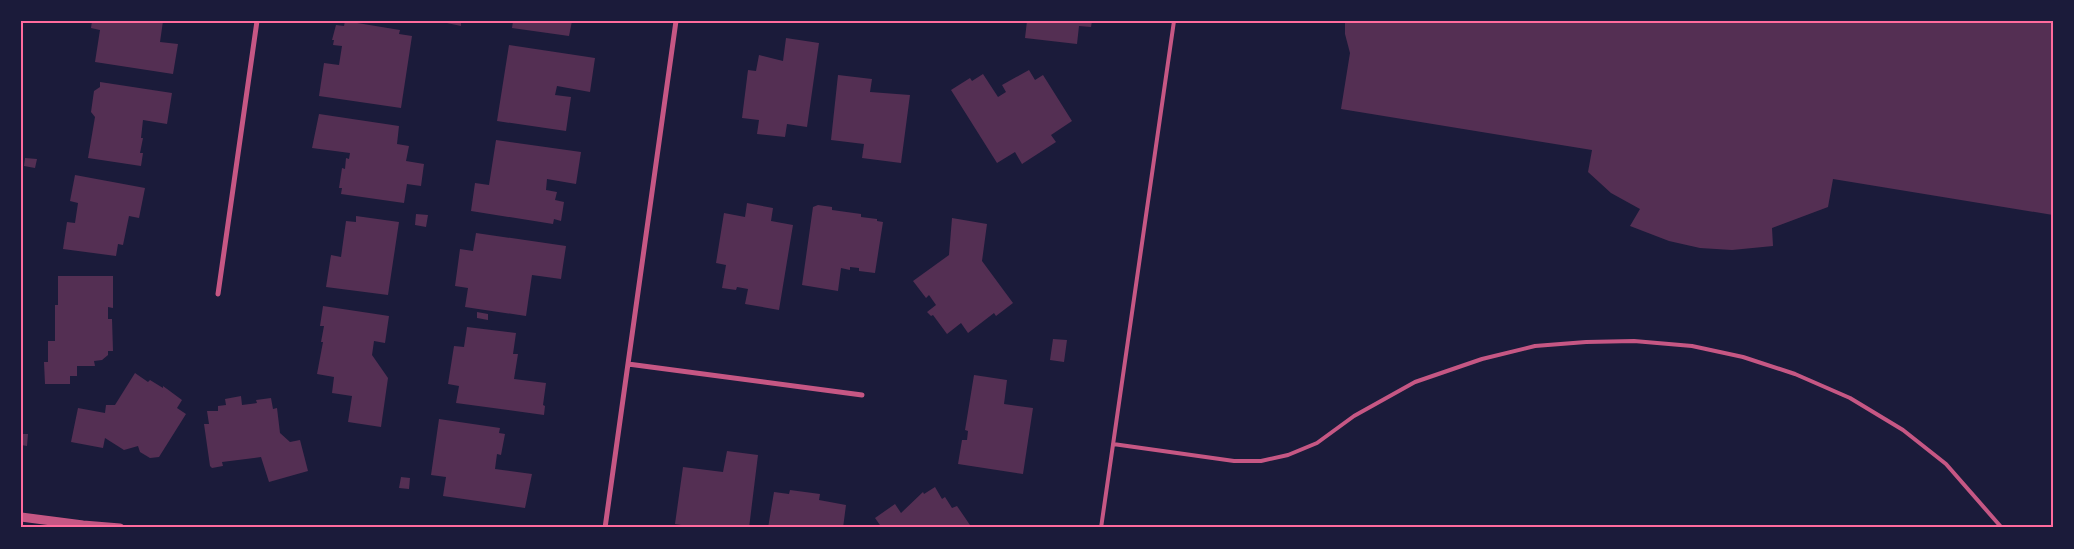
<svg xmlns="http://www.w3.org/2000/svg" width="2074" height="549" viewBox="0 0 2074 549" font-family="Merriweather,serif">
<rect width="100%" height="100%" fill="#1b1b3a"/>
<!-- building -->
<path fill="#542f53" d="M92 21H163L160 42 178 44 173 74 95 62 100 30 91 28Z
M345 21 400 30 399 34 412 36 401 108 319 96 324 63 339 65 342 46 333 45 334 40H332L336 25 344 26Z
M447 21H461V26L447 23Z
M513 21H572L569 36 512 28Z
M1027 21H1092L1091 27 1079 26 1077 44 1025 38Z
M1345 21H2053V215L1833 179 1828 207 1772 228 1773 246 1732 250 1700 248 1669 241 1630 226 1640 209 1611 193 1588 172 1592 150 1341 109 1350 53 1345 34Z
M786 38 819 43 807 127 787 124 785 137 757 134 759 120 742 118 748 70 756 71 759 55 783 61Z
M509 45 595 58 590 92 557 86 555 95 571 97 566 131 497 121Z
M1029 70 1035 80 1043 75 1072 121 1051 135 1056 142 1022 164 1015 152 997 163 951 90 970 78 972 81 983 74 998 97 1006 92 1002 85Z
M838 75 872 79 870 92 910 95 901 163 862 158 864 144 831 140Z
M100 82 172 93 167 124 143 120 141 138H143L140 153H143L141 166 88 158 95 117 91 112 94 91 100 87Z
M319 114 399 126 397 144 409 146 406 161 424 164 421 186 407 184 404 203 341 194 342 188H339L342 168 345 169 346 158 349 159 350 153 312 148Z
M496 140 581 152 576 184 547 179 546 190 557 192 555 200 564 202 561 221 554 219 553 224 471 211 475 183 489 185Z
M25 158 37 159 35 168 24 166Z
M75 175 145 188 139 218 129 216 123 245 118 244 116 256 63 249 67 222 75 223 78 203 70 201Z
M747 203 773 208 771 221 793 225 779 310 745 304 748 289 737 287 736 290 722 288 726 265 716 263 724 213 745 217Z
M818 205 832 207V210L861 214V217L877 219V221L883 222 875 273 859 271V268L850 267V270L841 268 838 291 802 285 813 207Z
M416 214 428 215 426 227 415 225Z
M356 216 399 222 388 295 326 287 331 255 341 257 346 221 356 222Z
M952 218 987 224 982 261 1013 303 996 316 994 313 968 333 961 323 947 334 933 315 931 316 927 312 936 305 929 295 926 298 913 281 949 255Z
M476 233 566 246 561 279 532 275 526 316 465 307 468 288 455 286 460 249 473 251Z
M58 276H113V308L108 307V319H112L113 351H108V355L102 360 94 361 95 366H77V376H70V384H45L44 362H48V341H55V305H58Z
M323 306 389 316 385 343 374 341 372 355 388 378 381 427 348 422 352 396 332 393 334 377 317 374 323 342H321L324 326H320Z
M477 312 488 314V320L477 318Z
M467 327 516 333 513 354H518L514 379 546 383 543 405 545 406 544 415 456 403 459 386 448 384 454 346 464 347Z
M1053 339 1067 340 1064 362 1050 360Z
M135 373 148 382 150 380 163 388V386L182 400 177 408 186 414 159 457 150 458 140 452 138 446 124 450 105 438 103 448 71 442 78 408 105 413 106 405H115Z
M974 375 1007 380 1004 404 1033 408 1023 474 958 464 962 440H967L968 431 965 430Z
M241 396 242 405 257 403 256 400 271 398 273 409 277 408 280 433 290 442 300 440 308 471 269 482 261 457 222 462 223 466 212 468 210 466 204 424H209L207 411H218V406L226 405 225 399Z
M439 419 500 428 499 433 505 434 501 455 497 454 495 469 532 474 525 508 443 496 446 477 431 475Z
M21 434H28L27 446 21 445Z
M727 451 758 455 749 528H700L675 524 683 467 723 472Z
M401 477 410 478 409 489 399 488Z
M935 487 942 499 945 497 952 508 957 506 970 525 967 528H882L875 518 895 504 901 513 923 492 924 494Z
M790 490 820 494 819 500 846 505 843 528H768L774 492 789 494Z"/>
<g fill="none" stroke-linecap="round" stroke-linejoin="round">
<!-- service -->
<path stroke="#c65784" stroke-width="4" d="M1113 444 1234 461H1261L1288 455 1317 443 1354 416 1415 382 1482 359 1535 346 1586 342 1634 341 1692 346 1743 357 1795 374 1850 398 1903 430 1946 464 2002 528
M1101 528 1174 21"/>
<!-- minor -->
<path stroke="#c65784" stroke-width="5" d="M218 294 257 21
M628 364 862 395
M605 528 676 21"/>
<!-- tertiary -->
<path stroke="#c65784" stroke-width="9" d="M21 517 83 525 120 528"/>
</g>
<!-- border -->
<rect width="2074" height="549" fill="none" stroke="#1b1b3a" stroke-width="45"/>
<rect x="22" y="22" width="2030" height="504" fill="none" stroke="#ff6b9d" stroke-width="2"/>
</svg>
